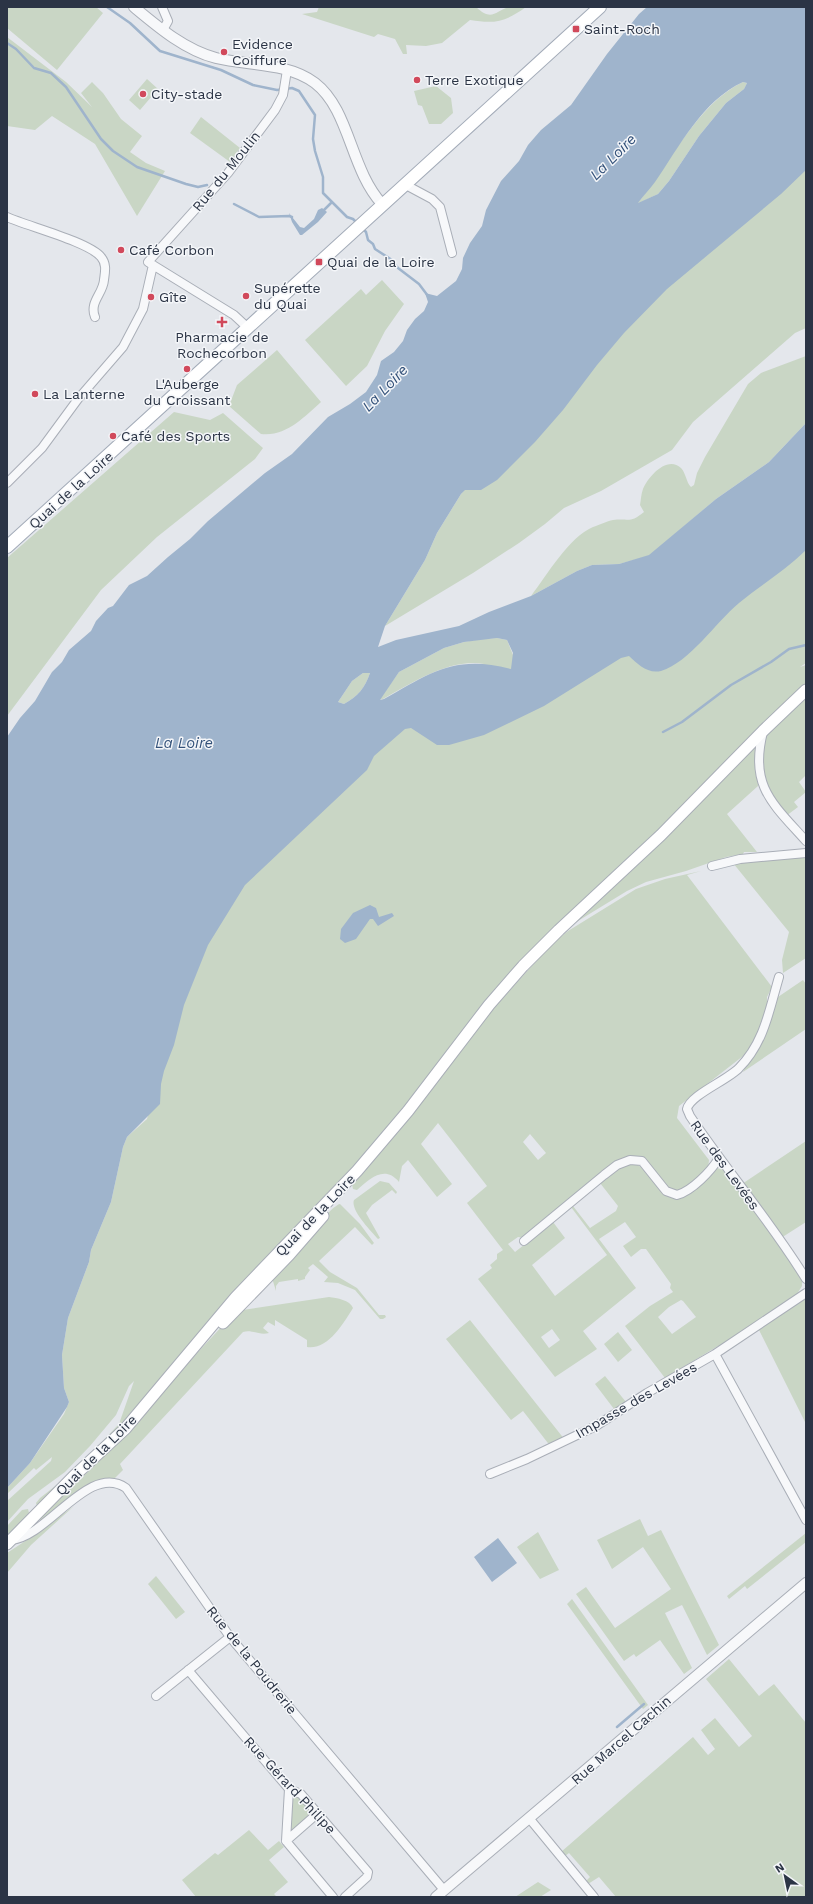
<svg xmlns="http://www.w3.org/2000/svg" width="813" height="1904" viewBox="0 0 813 1904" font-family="'Work Sans',sans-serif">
<rect width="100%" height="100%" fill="#e4e7ec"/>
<!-- green -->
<path fill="#c9d6c5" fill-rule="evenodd" d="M7 7H96L103 13 57 70 7 28Z
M319 7H476C492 22 495 11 509 7 514 6 521 7 526 7 505 22 495 24 470 20L442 43 426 46 406 45 407 54H403L395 39 378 34 374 37 302 14 317 12Z
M7 37 66 82 92 107 81 93 92 82 103 93 121 119 142 136 130 152 146 163 165 171 137 216 95 144 52 116 35 130 7 126Z
M806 75V328L795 333 693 422 672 450 601 491 564 508 545 524 519 543 473 573 385 626 425 560 437 533 461 494Z
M147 79 158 89 140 110 129 100Z
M743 82 747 83 744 89 726 103 699 136 669 181 658 194 637 204C669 165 697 104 743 82Z
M436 86 451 98 453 113 441 124H429L422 106 418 105 414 91Z
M201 117 240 148 230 162 190 133Z
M382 280 404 304 385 331 367 366 346 386 305 340 361 289 366 295Z
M277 350 321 402C304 417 286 437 261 434L229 406 237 385Z
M806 356V423L769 462 716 499 649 556 619 564 592 565 577 571 531 596C547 575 569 537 593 527 599 525 607 521 613 520 630 518 629 524 644 512L640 505C641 500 641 494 643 489 648 477 667 455 681 468 686 473 686 482 691 487L694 485 697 473 705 457 748 384 761 373Z
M174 412 210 420 223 413 263 448 255 459 157 537 101 590 7 716V558Z
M806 515V663L800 667 806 665V684L759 728 686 804 569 915 381 1137 127 1420 37 1506 36 1503 40 1498 73 1472 119 1424 134 1381 129 1386 116 1415 90 1446 65 1472 28 1499 7 1522V1501L51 1461 52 1457 36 1470 34 1468 7 1494V1488L30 1463 64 1414 69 1402 64 1388 62 1355 68 1318 89 1262 91 1250 111 1202 123 1147 127 1137 147 1119 171 1030 273 784 484 664C450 658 412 683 383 699L379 700 399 672 444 648 464 642 481 639 497 638 507 640 513 655Z
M363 673H370C365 688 358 696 344 704L338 702 352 681Z
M806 696V775L799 782 806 792 794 802 798 807 786 816 777 805 761 775 764 737Z
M757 745 758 786 727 814 757 852H744L743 854 726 857 686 871 646 882 627 891 573 924Z
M806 856V958L783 973 782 960 789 932 733 863Z
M701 871 687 875 772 987 767 997V1012L752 1049 679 1106 677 1118 709 1160 708 1169 690 1186 672 1193 644 1159 634 1157 546 1217 548 1219 525 1238 518 1237 508 1244 515 1252 553 1222 565 1238 532 1265 555 1296 607 1255 571 1207 573 1206 590 1228 616 1211 618 1206 600 1183C607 1178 613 1171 620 1167 649 1150 653 1200 678 1198L714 1169 722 1168 773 1235 802 1279V1286L797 1294 723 1346H718L665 1378 625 1326 650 1306 673 1292 670 1288 671 1284 646 1249H641L631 1257 623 1246 636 1237 625 1222 599 1239 636 1288 583 1331 597 1349 555 1377 478 1279 492 1268 490 1265 497 1259V1254L503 1250 467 1203 487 1186 438 1123 421 1144 452 1184 437 1197 408 1160 402 1166 399 1182C384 1164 369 1180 357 1190L353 1189 352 1184 485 1017 553 943 568 931 636 889 665 879ZM530 1134 546 1153 538 1160 523 1142ZM681 1300 683 1301 696 1317 672 1334 658 1317 669 1307ZM552 1329 560 1340 549 1348 541 1337Z
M803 980 806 984V1029L743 1072 778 997Z
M806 1141V1222L781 1238 742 1184Z
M380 1181 389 1183 397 1192 396 1194 392 1190 372 1205 366 1213 380 1238 378 1239C371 1231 350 1210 354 1200Z
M340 1204 360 1224 374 1243 372 1245 355 1227 319 1261 330 1272 357 1288 379 1315H385L386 1317 383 1319H380L355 1290 338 1283 324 1282 328 1277 313 1264 308 1268 310 1270 305 1277V1279L298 1281V1279L279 1282 276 1286V1291L272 1278C283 1266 329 1206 340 1204Z
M329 1297C337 1298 350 1300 353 1308 343 1324 328 1350 307 1347V1340L275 1320V1326L268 1322 263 1328 269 1333C259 1336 252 1329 243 1332L120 1464 123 1470 115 1478 102 1480 92 1484 40 1521V1518L122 1439 185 1366 225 1323 243 1310Z
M806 1297V1424L758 1328Z
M470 1320 565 1440 551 1447 523 1411 511 1420 446 1339Z
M618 1332 632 1350 618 1362 604 1344Z
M605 1376 626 1402 614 1409 595 1384Z
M74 1506 31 1545 7 1573V1553L36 1534Z
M28 1509 29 1513 7 1538V1526L22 1510Z
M640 1519 648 1536 661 1530 719 1645 707 1655 682 1605 665 1613 692 1668 684 1674 660 1640 636 1657 634 1654 624 1661 576 1594 586 1587 615 1628 671 1589 643 1547 612 1569 597 1540Z
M538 1532 559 1570 540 1579 517 1547Z
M806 1533V1542L747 1589 745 1586 729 1599 727 1596Z
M156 1576 185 1612 176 1619 148 1584Z
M572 1599 648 1705 643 1709 567 1604Z
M729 1659 759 1696 774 1684 806 1723V1897H616L599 1877 588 1884 586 1881 590 1877 569 1853 565 1856 561 1852 693 1737 708 1755 715 1749 701 1730 715 1718 739 1747 752 1736 706 1679Z
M297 1795 312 1812 311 1815 292 1830 290 1829 292 1798Z
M249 1830 268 1850 279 1841 284 1847 269 1860 288 1882 274 1894 277 1897H196L182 1880 215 1853 218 1855Z
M538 1882 551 1890 540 1897H515Z"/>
<!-- water -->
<path fill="#9fb4cc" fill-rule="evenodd" d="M647 7H806V170L781 194 667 289 624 333 597 365 563 410 535 442 497 480 481 490H465L461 494 437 533 425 560 385 626 378 647 396 640 459 626 489 612 531 596 577 571 592 565 619 564 649 555 716 499 769 462 806 423V550C786 570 761 585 739 603 715 623 690 662 661 671 647 674 638 664 629 656L621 658 544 706 484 735 449 745H437L411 728 405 729 374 756 367 770 245 885 208 945 184 1005 174 1045 164 1071 161 1084 160 1104 127 1137 123 1147 111 1202 91 1250 89 1262 68 1318 62 1355 64 1388 69 1402 67 1407 30 1463 7 1488V737L20 718 35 701 52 672 62 662 69 650 91 631 96 621 108 608 113 606 129 585 147 576 168 557 190 539 208 521 265 473 292 454 328 417 350 404 366 392 377 375 381 361 394 352 403 341 407 330 415 319 424 311 428 302 425 293 437 296 456 281 462 269 463 258 470 243 482 226 486 210 501 181 519 161 528 145 541 130 571 105 607 54 639 14ZM743 82 747 83 744 89 726 103 699 136 669 181 658 194 638 203C643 196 650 189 655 182 680 146 702 101 743 82ZM497 638 507 640 513 653 511 669C455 654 430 673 384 699L380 700 399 672 444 648 464 642ZM363 673H370C365 688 358 696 344 704L338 702 352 681Z
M322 208 327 212 318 222 302 235H300L292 222 289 213 300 227 304 228 314 219 318 210Z
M370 905 376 908 379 917 392 913 394 916 378 926 373 919H370L356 939 345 943 340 939 341 929 353 913Z
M498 1538 517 1563 492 1582 474 1557Z"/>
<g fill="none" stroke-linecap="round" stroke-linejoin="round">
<!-- stream -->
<path stroke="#9fb4cc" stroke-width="2.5" d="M107 7 130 23 160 51 221 70 253 85 277 90 292 88 299 91 315 115 313 139 315 151 323 177V193L347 217 353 219 357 223
M7 43 16 49 34 68 51 73 66 87 101 139 113 151 137 167 186 184 198 187 207 185
M234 204 259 217 289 216 292 217
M323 211 332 202
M362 228 366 232 368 240 373 244 375 249 392 260 398 268 419 284 428 296
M663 732 682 722 731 685 771 662 789 649 806 645
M617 1727 644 1704"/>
<!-- minor casing -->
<g stroke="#a9aeb7" stroke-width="10">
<path id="minor" d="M162 7 168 21 163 30
M404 184 432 199 440 207 452 253
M7 217C27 226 89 242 101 257 107 264 105 272 104 280 103 294 89 302 95 317
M248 328 234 315 148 262 228 173 275 110 283 95 287 70
M7 483 42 448 78 399 123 347 143 309 153 265
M763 732C749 786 773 804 806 841
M712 866 740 859 806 853
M779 977C769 1011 764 1043 739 1068 728 1080 690 1095 687 1109L690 1116C727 1171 771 1222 806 1279
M524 1241 604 1175 617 1165 630 1160 642 1161 666 1191 677 1195C692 1191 711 1171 719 1158
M806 1293 715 1354 806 1520
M490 1474 527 1459 596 1426 647 1393 715 1354
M11 1540C48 1537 89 1462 126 1488L230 1637 444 1890
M188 1670 289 1789 301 1794 368 1872 367 1877 345 1897
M156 1696 230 1637
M289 1789 286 1841 333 1897
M529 1818 594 1897
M286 1841 318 1813"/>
</g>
<!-- tertiary casing -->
<g stroke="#a9aeb7" stroke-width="12">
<path id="tertiary" d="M134 7C158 27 185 50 216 58 248 66 287 62 315 83 350 110 350 169 382 204
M436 1897 806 1583"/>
</g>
<!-- secondary casing -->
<g stroke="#a9aeb7" stroke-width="13">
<path id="secondary" d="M223 1323 289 1255 323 1216
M7 1544 74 1476 125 1429 236 1297 357 1171 408 1111 489 1005 523 966 559 930 661 835 763 731 806 690"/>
</g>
<!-- primary casing -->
<g stroke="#a3abb8" stroke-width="14">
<path id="primary" d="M7 547 600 7"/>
</g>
<!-- minor -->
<use href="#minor" stroke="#f7f8fa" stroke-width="8"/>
<!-- tertiary -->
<use href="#tertiary" stroke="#f7f8fa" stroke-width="10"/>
<!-- secondary -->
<use href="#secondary" stroke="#fff" stroke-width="11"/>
<!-- primary -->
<use href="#primary" stroke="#fff" stroke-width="12"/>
</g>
<!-- markers -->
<g fill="#d1495b" stroke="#f4f6f9" stroke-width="1.5">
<rect x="572" y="25" width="8" height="8" rx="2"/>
<circle cx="224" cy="52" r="4"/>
<circle cx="417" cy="80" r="4"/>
<circle cx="143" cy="94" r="4"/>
<circle cx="121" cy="250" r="4"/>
<rect x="315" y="258" width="8" height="8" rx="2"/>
<circle cx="246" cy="296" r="4"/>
<circle cx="151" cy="297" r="4"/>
<path d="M220 316h4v4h4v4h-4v4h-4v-4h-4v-4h4z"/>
<circle cx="187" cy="369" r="4"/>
<circle cx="35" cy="394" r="4"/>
<circle cx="113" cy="436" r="4"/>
</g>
<g text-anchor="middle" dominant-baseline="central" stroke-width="3" stroke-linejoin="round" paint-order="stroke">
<!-- poi labels -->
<g font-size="14" fill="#2b3445" stroke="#f4f6f9" text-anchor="start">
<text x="584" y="29">Saint-Roch</text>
<text x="232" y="44">Evidence<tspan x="232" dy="16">Coiffure</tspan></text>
<text x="425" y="80">Terre Exotique</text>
<text x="151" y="94">City-stade</text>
<text x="129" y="250">Café Corbon</text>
<text x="327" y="262">Quai de la Loire</text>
<text x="254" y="288">Supérette<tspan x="254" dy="16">du Quai</tspan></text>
<text x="159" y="297">Gîte</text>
<text x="222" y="337" text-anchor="middle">Pharmacie de<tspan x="222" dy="16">Rochecorbon</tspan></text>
<text x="187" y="384" text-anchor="middle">L'Auberge<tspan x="187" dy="16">du Croissant</tspan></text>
<text x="43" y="394">La Lanterne</text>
<text x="121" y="436">Café des Sports</text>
</g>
<!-- street labels -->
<g font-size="14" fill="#2b3445" stroke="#f4f6f9">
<text transform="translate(226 171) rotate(-51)">Rue du Moulin</text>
<text transform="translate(71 490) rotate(-42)">Quai de la Loire</text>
<text transform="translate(725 1165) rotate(54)">Rue des Levées</text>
<text transform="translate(315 1215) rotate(-46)">Quai de la Loire</text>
<text transform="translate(636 1400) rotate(-30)">Impasse des Levées</text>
<text transform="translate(96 1455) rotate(-45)">Quai de la Loire</text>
<text transform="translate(252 1660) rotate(51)">Rue de la Poudrerie</text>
<text transform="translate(621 1740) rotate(-41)">Rue Marcel Cachin</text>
<text transform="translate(290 1785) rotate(47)">Rue Gérard Philipe</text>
</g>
<!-- water labels -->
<g font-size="15" font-style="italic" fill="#34527a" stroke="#f4f6f9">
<text transform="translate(613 157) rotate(-45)">La Loire</text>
<text transform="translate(385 388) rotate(-46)">La Loire</text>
<text x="184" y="743">La Loire</text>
</g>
</g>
<!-- border -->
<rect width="813" height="1904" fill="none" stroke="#2b3445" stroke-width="16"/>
<!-- north arrow -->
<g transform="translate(785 1876) rotate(327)" stroke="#f4f6f9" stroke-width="3" paint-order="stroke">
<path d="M0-3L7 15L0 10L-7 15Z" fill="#2b3445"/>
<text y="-6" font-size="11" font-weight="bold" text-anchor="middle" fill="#2b3445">N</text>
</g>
</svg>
